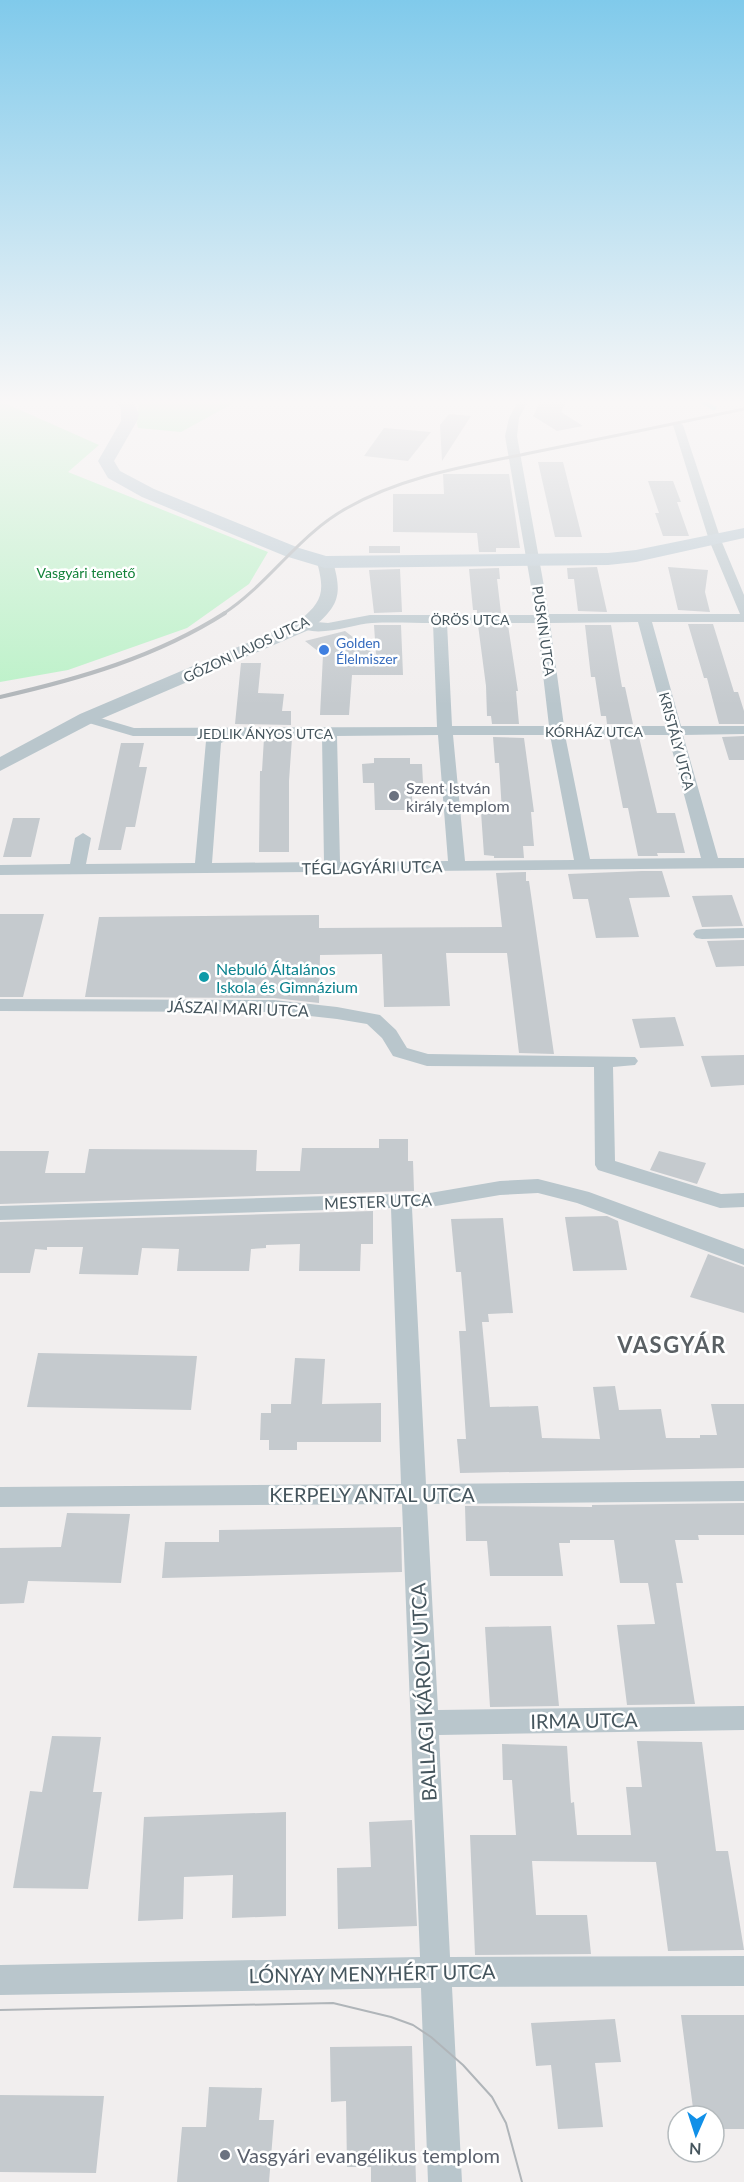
<svg xmlns="http://www.w3.org/2000/svg" width="744" height="2182" viewBox="0 0 744 2182" font-family="Lato,sans-serif">
<rect width="100%" height="100%" fill="#f1eeee"/>
<!-- green -->
<path fill="#baf1c7" d="M129 399H241L181 432 138 428 136 419 139 405Z
M0 401 99 445 68 472 268 552 249 584 187 628 68 670 0 682Z"/>
<g fill="none" stroke-linecap="round" stroke-linejoin="round">
<!-- stream -->
<path stroke="#85eaf0" stroke-width="4.5" d="M697 399 714 408"/>
</g>
<!-- building -->
<path fill="#c5cace" d="M542 399H567L561 412 583 426 557 431 533 416Z
M449 414 471 416 442 461 440 425Z
M384 428 431 432 408 461 364 456Z
M538 462H563L582 537H555Z
M443 474H509L520 548H496V552H479L477 533 393 532V494H444Z
M648 481H673L681 502H677L689 536H663L655 513H659Z
M369 546H400V553H369Z
M597 567 607 612 578 611 574 579H568L567 568Z
M668 567 708 570 705 592 710 612 678 610Z
M499 568 500 579H497L501 613H477V610H473L469 569Z
M400 569 402 612 374 613 369 570Z
M688 624H713L734 692H738L744 711V724H719L707 678H704Z
M374 625H401L403 675H352L349 715H320L323 655 305 641 345 631 376 655Z
M478 625H508L518 691H516L519 724H492L491 716H487L486 686Z
M585 625H611L622 687H625L633 724H607L606 716H601L595 677H591Z
M241 663H261L258 693 284 694 282 711H291V725L235 724Z
M744 736V760H729L722 737Z
M493 737 524 738 534 812H531L534 846H523L524 858H494V856L484 855 481 812H502L499 763H495Z
M609 737H639L657 813H675L685 853H657L658 856H638L628 808H623Z
M264 738H292L289 781V852H259L260 771H262Z
M121 743H144L139 767H147L135 827H126L121 850H98Z
M374 758H410V764H422L423 783H411L413 810H375L374 783H363L362 764 374 763Z
M13 818H40L31 857H3Z
M642 871H662L670 897 629 898 639 937 596 938 588 899H573L568 874Z
M526 872V881H529L554 1054 519 1053 507 953H446L450 1006 384 1007 382 954 320 955 319 1003 274 998 85 997 99 917 319 915V928L502 927 496 873Z
M732 895 743 926 702 927 692 896Z
M0 914H44L23 997H0Z
M744 940V966L716 967 707 941Z
M675 1017 684 1046 640 1048 632 1019Z
M744 1055V1085L711 1087 701 1056Z
M379 1139H408V1161H413L414 1191 0 1204V1151H49L45 1173H85L89 1149 257 1150 256 1171H300L302 1148H379Z
M659 1151 706 1163 697 1184 650 1170Z
M373 1211V1244H361L360 1271H299L300 1244 266 1245V1248L251 1249 249 1271H177L179 1249 142 1248 138 1275 79 1274 83 1247H47V1250L35 1249 30 1273H0V1222Z
M607 1216 618 1221 627 1270 573 1271 565 1217Z
M503 1218 513 1313 488 1314 489 1322H482L490 1407 538 1406 542 1438 600 1439 593 1387 615 1386 619 1410 661 1409 666 1438H700V1435H717L711 1404H744V1468L460 1473 457 1439H466L459 1331H466L461 1272H456L451 1219Z
M708 1254 744 1267V1313L690 1297Z
M38 1353 197 1356 191 1410 27 1407Z
M295 1358 325 1359 322 1404 381 1403V1442H297V1450H269V1440H260L261 1413H271V1404H291Z
M744 1503V1535H698L699 1540H675L683 1583H676L695 1704 627 1705 617 1625 655 1624 648 1583H620L614 1540H570V1543H559L563 1576H490L487 1541H466L465 1506 592 1507V1505Z
M67 1513 130 1514 121 1583 28 1581 24 1603 0 1604V1548L61 1547Z
M401 1527 402 1572 162 1578 165 1542H219V1530Z
M551 1626 559 1706 490 1707 485 1627Z
M52 1736 101 1737 93 1792H102L88 1889 13 1888 30 1791 42 1792Z
M637 1741 702 1742 716 1851H728L744 1950 668 1951 656 1862 532 1861 536 1915H587L591 1954 475 1955 470 1835H516L512 1780H503L502 1744 567 1746 571 1803 574 1802 577 1835H631L626 1787H642Z
M286 1812V1916L232 1918 233 1875 184 1877 183 1919 138 1921 144 1817Z
M412 1820 417 1926 338 1929 337 1868 371 1867 369 1822Z
M681 2015H744V2129H714V2116H694Z
M615 2019 621 2062 595 2063 603 2127 558 2129 551 2065 536 2066 531 2023Z
M412 2046 416 2182H371V2167H347L346 2101 331 2102 330 2047Z
M209 2087 262 2088 259 2120H274L269 2182H177L182 2127H206Z
M0 2095 104 2096 96 2173 0 2172Z"/>
<g fill="none" stroke-linecap="round" stroke-linejoin="round">
<!-- minor -->
<path fill="#b9c6cc" fill-rule="evenodd" d="M519 399H529L519 418 517 436 549 614H740L709 540 673 425 678 422 683 425 721 540 744 595V622H652L681 726H744V734L683 735 718 858H744V868L0 875V865L70 864 75 838 83 833 91 838 86 864 195 863 206 741 212 736H133L82 721 80 718 82 715 87 714 134 728 437 727 433 623C413 623 392 622 372 623 353 624 313 640 298 625L305 621 328 623 370 615H536L505 436 509 418ZM638 622 666 726H564L550 623ZM447 623H537L549 726H452ZM438 735 448 861 340 862 337 736ZM453 735H550L574 860 465 861ZM565 735H668L701 858 590 859ZM235 736H322L324 862 212 863 221 743Z
M744 928V938L702 939 696 938 693 934 696 930 702 929Z
M0 999 274 1000 337 1007 380 1015 396 1030 407 1048 428 1054 635 1057 638 1061 635 1065 613 1067 615 1161 721 1194 744 1193V1207L720 1208 598 1170 595 1165 594 1067 427 1066 393 1056 382 1038 367 1024 337 1019 274 1012 0 1011Z
M538 1179 589 1192 744 1249V1265L577 1203 538 1193 500 1195 430 1207 412 1208 426 1484 744 1481V1501L427 1504 438 1710 744 1706V1730L439 1735 450 1957 744 1956V1986L452 1987 462 2182H428L421 1988 0 1995V1965L420 1957 402 1504 0 1507V1487L401 1484 391 1208 0 1220V1206L430 1193 500 1181Z"/>
<!-- tertiary -->
<path fill="#b9c6cc" fill-rule="evenodd" d="M325 557 333 562C343 596 338 607 311 629L94 722 0 771V757L80 714 299 621C323 601 325 592 317 562Z"/>
<!-- secondary -->
<path fill="#bbcad3" fill-rule="evenodd" d="M114 399H131L139 414 137 421 114 461 120 471 154 489 299 548 326 556 608 553 636 550 744 528V538L636 562 608 565 325 568 285 556 142 497 108 478 98 461 121 421V408Z"/>
<!-- tram -->
<path stroke="#b0b5b9" stroke-width="2" d="M0 2010 333 2003 391 2017 413 2025 431 2037 463 2065 492 2097 506 2123 522 2182"/>
<!-- rail-far1 -->
<path stroke="#b0b5b9" stroke-width="3" d="M223 614C269 584 298 535 347 508 403 476 468 466 530 453 601 439 673 424 744 409"/>
<!-- rail -->
<path stroke="#b0b5b9" stroke-width="4" d="M0 697C79 679 156 657 225 613"/>
</g>
<!-- sky -->
<linearGradient id="sky" x2="0" y2="1"><stop stop-color="#80caeb"/><stop offset="0.57" stop-color="#f9f7f7"/><stop offset="1" stop-color="#f9f7f7" stop-opacity="0"/></linearGradient>
<rect width="744" height="705" fill="url(#sky)"/>
<!-- markers -->
<circle fill="#3f7fe0" stroke="#fff" stroke-width="2" cx="324" cy="650" r="6"/>
<g fill="#6b7280" stroke="#fff" stroke-width="2">
<circle cx="394" cy="796" r="6"/>
<circle cx="225" cy="2155" r="6"/>
</g>
<circle fill="#0f9aa8" stroke="#fff" stroke-width="2" cx="204" cy="977" r="6"/>
<g text-anchor="middle" dominant-baseline="central" stroke-width="5" stroke-linejoin="round" paint-order="stroke">
<!-- far-park labels -->
<g font-size="14" fill="#138239" stroke="#fff">
<text x="86" y="572">Vasgyári temető</text>
</g>
<!-- far-street labels -->
<g font-size="14" fill="#45555d" stroke="#fff">
<text x="470" y="619">ÖRÖS UTCA</text>
<text transform="translate(544 631) rotate(82)">PUSKIN UTCA</text>
<text transform="translate(246 649) rotate(-25)">GÓZON LAJOS UTCA</text>
<text x="594" y="731">KÓRHÁZ UTCA</text>
<text x="265" y="733">JEDLIK ÁNYOS UTCA</text>
<text transform="translate(677 741) rotate(75)">KRISTÁLY UTCA</text>
</g>
<!-- far-shop labels -->
<g font-size="14" fill="#366cbe" stroke="#fff" text-anchor="start">
<text x="336" y="642">Golden<tspan x="336" dy="16">Élelmiszer</tspan></text>
</g>
<!-- worship labels -->
<g font-size="16" fill="#5b616d" stroke="#fff" text-anchor="start">
<text x="406" y="787">Szent István<tspan x="406" dy="18">király templom</tspan></text>
</g>
<!-- street labels -->
<g font-size="16" fill="#45555d" stroke="#fff">
<text transform="translate(372 867) rotate(-1)">TÉGLAGYÁRI UTCA</text>
<text transform="translate(238 1008) rotate(2)">JÁSZAI MARI UTCA</text>
<text transform="translate(378 1201) rotate(-2)">MESTER UTCA</text>
</g>
<!-- culture labels -->
<g font-size="16" fill="#0d838f" stroke="#fff" text-anchor="start">
<text x="216" y="968">Nebuló Általános<tspan x="216" dy="18">Iskola és Gimnázium</tspan></text>
</g>
<!-- near-street labels -->
<g font-size="20" fill="#45555d" stroke="#fff">
<text x="372" y="1494">KERPELY ANTAL UTCA</text>
<text transform="translate(423 1692) rotate(-93)">BALLAGI KÁROLY UTCA</text>
<text transform="translate(584 1720) rotate(-1)">IRMA UTCA</text>
<text transform="translate(372 1973) rotate(-1)">LÓNYAY MENYHÉRT UTCA</text>
</g>
<!-- near-worship labels -->
<g font-size="20" fill="#5b616d" stroke="#fff" text-anchor="start">
<text x="237" y="2155">Vasgyári evangélikus templom</text>
</g>
<!-- district labels -->
<g font-size="22" font-weight="bold" letter-spacing="1.5" fill="#5a6064" stroke="#fff">
<text x="672" y="1344">VASGYÁR</text>
</g>
</g>
<!-- north arrow -->
<g transform="translate(696 2134) rotate(183)"><circle r="28" fill="#ffffff" stroke="#b5bbbe" stroke-width="1.5"/>
<path d="M0-4.5L10 22L0 15L-10 22Z" fill="#1190e8"/>
<text y="-9" font-size="16" font-weight="bold" text-anchor="middle" fill="#45555d">N</text>
</g>
</svg>
